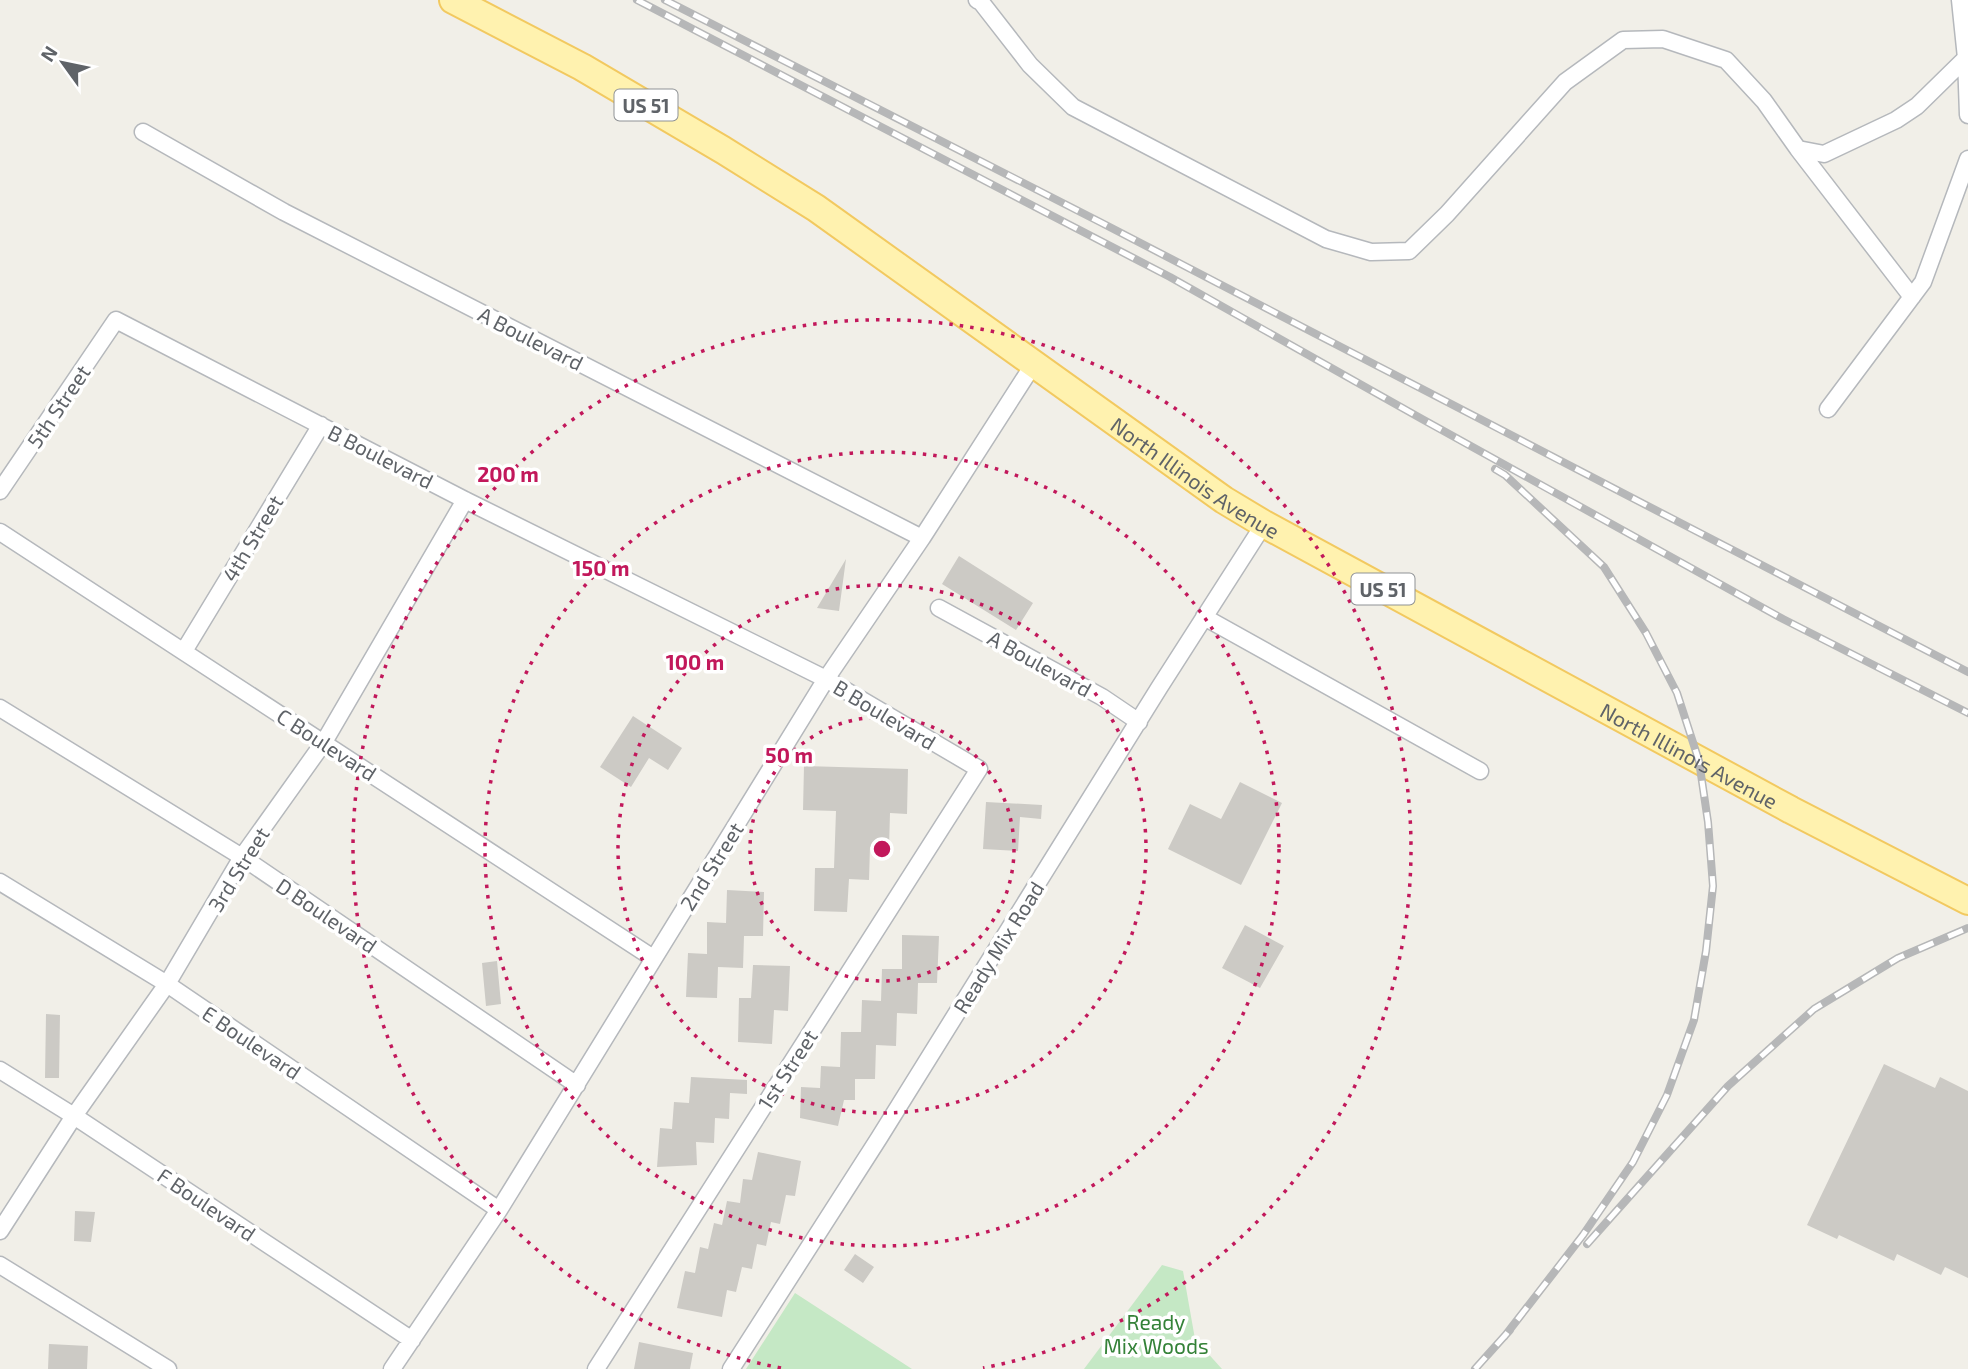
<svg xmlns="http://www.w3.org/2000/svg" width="1968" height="1369" viewBox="0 0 1968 1369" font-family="'Exo 2',sans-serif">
<rect width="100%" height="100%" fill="#f1efe8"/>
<!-- green -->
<path fill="#c5e8c5" d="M1162 1265 1183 1271 1195 1339 1222 1369H1084Z
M795 1293 912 1369H746Z"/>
<!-- building -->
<path fill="#cccac5" d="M959 556 1033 603 1016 630 942 584Z
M846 559 839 611 817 608Z
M633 716 682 748 668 770 649 758 631 787 600 767Z
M804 766 908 769 907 814 890 813 889 848 870 847 869 880 849 879 847 912 814 911 815 868H834L836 811 803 810Z
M1240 782 1282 803 1241 885 1168 849 1190 804 1221 819Z
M986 802 1042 805 1041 819 1020 817 1018 851 983 849Z
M727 890 764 892 763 936H744L743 968 718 967 717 998 686 997 688 953 707 954V922L726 923Z
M1245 925 1284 946 1260 988 1222 968Z
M902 935 939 936 937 983H918L917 1014 897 1013 896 1046 876 1045 875 1079H855V1100H844L838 1126 800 1118 801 1087 820 1088 821 1066 840 1067 841 1032H861L862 1000 881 1001 882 969H902Z
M497 961 501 1004 486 1006 482 963Z
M753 965 790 966 788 1011 774 1010 772 1044 738 1042 739 998H751Z
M46 1014 60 1015 59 1078H45Z
M1884 1064 1935 1088 1940 1077 1968 1091V1278L1945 1267 1941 1275 1897 1254 1894 1261 1839 1235 1837 1239 1807 1225Z
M691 1077 747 1080V1094L730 1093 729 1119 715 1118 714 1143 696 1142 697 1165 657 1167 660 1128 672 1129 674 1102 689 1103Z
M758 1152 801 1161 795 1196 786 1195 780 1224 771 1222 766 1246 757 1244 752 1269 742 1267 736 1292 727 1290 722 1317 677 1308 685 1271 695 1273 700 1247 708 1249 714 1223 722 1225 727 1201 740 1203 743 1179 752 1180Z
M75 1211 95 1212 91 1242 74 1241Z
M855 1254 874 1267 863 1283 844 1270Z
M639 1342 693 1353 690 1369H634Z
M49 1344 88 1346 87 1369H48Z"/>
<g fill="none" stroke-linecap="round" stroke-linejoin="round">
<!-- minor casing -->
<g stroke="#b5b8bc" stroke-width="19">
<path id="minor" d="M977 0 981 2 1030 65 1073 107 1326 239 1371 252 1409 251 1447 214 1565 82 1623 40 1663 39 1726 60 1764 101 1798 149 1824 154 1896 120 1917 106 1966 58
M1960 0 1966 58 1968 115
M143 132 284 212 922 538
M1798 149 1912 297
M1828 409 1923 282 1968 159
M0 491 116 320 465 500 826 679 979 769 596 1369
M0 532 653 958
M939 608 1102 697 1139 722
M1204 617 1480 771
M184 651 321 425
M0 708 242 857 577 1085
M0 882 167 984 499 1210
M0 1070 74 1116 412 1340
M0 1231 74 1116 167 984 242 857 324 742 465 500
M0 1265 168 1369
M392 1369 499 1210 826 679 922 538 1033 365
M731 1369 879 1138 1159 688 1264 524"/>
</g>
<!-- primary casing -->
<g stroke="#f2c960" stroke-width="30">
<g id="primary">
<path id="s1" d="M453 0 582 67 723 150 816 208 1224 500 1264 524 1791 810 1968 901"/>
</g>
</g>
<!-- minor -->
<use href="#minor" stroke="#fff" stroke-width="16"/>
<!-- primary -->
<use href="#primary" stroke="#fff2af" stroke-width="26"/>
<!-- rail casing -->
<g stroke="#b6b7b8" stroke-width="8">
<path id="rail" d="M637 0 1170 277 1422 419 1783 619 1968 713
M665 0 1100 222 1968 672
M1495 469 1505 475 1604 567 1646 633 1677 693 1699 761 1708 822 1713 886 1706 951 1694 1020 1667 1095 1633 1162 1583 1235 1504 1337
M1587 1244 1728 1086 1814 1009 1898 958 1968 928
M1475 1369 1510 1330"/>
</g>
<!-- rail -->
<use href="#rail" stroke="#fff" stroke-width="5" stroke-dasharray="16" stroke-linecap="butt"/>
</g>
<!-- distance rings -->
<g fill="none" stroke="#c2185b" stroke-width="3.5" stroke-dasharray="3.5 7">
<circle cx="882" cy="849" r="132"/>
<circle cx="882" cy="849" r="264"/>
<circle cx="882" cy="849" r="397"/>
<path d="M781 1368A529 529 0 1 1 983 1368"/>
</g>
<g text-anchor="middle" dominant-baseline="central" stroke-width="7" stroke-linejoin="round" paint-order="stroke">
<!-- shield labels -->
<g fill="#fff" stroke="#8f9295" stroke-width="2">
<rect x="614.5" y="89.5" width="63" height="31" rx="5"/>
<rect x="1351.5" y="573.5" width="63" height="31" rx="5"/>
</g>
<g font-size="19" font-weight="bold" fill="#5f6368">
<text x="646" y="105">US 51</text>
<text x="1383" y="589">US 51</text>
</g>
<!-- street labels -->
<g font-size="21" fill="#5f6368" stroke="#fff">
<text transform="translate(531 338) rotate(27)">A Boulevard</text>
<text transform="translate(58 406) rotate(-56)">5th Street</text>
<text transform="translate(381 456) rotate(27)">B Boulevard</text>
<text stroke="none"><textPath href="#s1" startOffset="884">North Illinois Avenue</textPath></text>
<text transform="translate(252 538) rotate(-59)">4th Street</text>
<text transform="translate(1040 663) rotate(29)">A Boulevard</text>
<text transform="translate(885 714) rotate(31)">B Boulevard</text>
<text transform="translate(327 744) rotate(33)">C Boulevard</text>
<text stroke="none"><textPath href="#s1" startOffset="1451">North Illinois Avenue</textPath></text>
<text transform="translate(711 866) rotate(-58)">2nd Street</text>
<text transform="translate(238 869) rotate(-58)">3rd Street</text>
<text transform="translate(327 915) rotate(34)">D Boulevard</text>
<text transform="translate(998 947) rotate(-58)">Ready Mix Road</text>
<text transform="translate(252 1042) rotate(34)">E Boulevard</text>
<text transform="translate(787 1069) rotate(-57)">1st Street</text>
<text transform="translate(207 1204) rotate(34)">F Boulevard</text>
</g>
<!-- park labels -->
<g font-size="21" fill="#348238" stroke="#fff">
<text x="1156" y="1321">Ready<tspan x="1156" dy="24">Mix Woods</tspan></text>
</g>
</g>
<circle cx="882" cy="849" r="10" fill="#c2185b" stroke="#fff" stroke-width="3.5"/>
<g font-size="21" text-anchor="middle" font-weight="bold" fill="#c2185b" stroke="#fff" stroke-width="7" stroke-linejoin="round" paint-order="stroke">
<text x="508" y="482">200 m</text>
<text x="601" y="576">150 m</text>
<text x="695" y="670">100 m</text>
<text x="789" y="763">50 m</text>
</g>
<!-- north arrow -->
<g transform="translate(63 63) rotate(303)" stroke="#ffffff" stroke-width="5" paint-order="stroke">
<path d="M0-5L12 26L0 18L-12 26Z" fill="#5f6368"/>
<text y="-10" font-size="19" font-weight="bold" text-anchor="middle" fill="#5f6368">N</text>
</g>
</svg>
